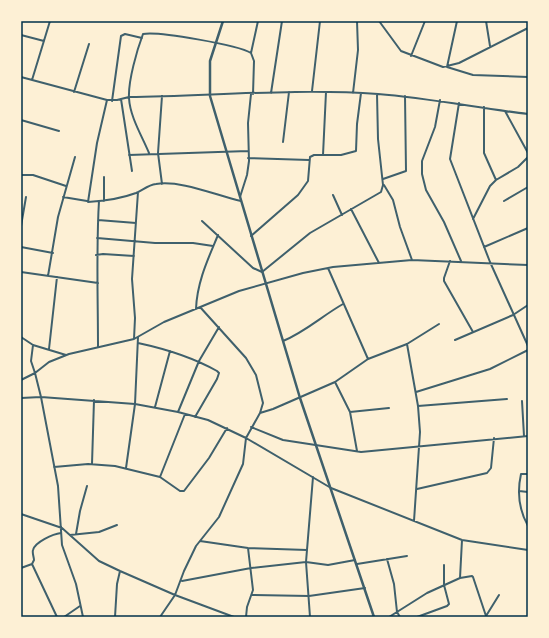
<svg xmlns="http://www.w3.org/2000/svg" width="549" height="638" viewBox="0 0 549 638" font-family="'Alegreya Sans',sans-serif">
<rect width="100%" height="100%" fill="#fdf0d5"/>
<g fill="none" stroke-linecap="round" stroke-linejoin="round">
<!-- minor -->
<path stroke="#3f606c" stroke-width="2" d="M379 21 401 51 443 67 459 63 528 28
M457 21 447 67 473 75 528 77
M486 21 490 46
M528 21V23
M21 35 44 41
M411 56 425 21
M21 77 107 100H117L129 97C211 96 297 88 378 94 428 98 478 108 528 114
M32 80 50 21
M312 91 320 21
M74 92 89 44
M271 93 282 21
M353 93 358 50 357 21
M253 94 254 61 251 53 258 21
M162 96 158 153 162 184
M121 99 132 171
M107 100 97 143 88 202C105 201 120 199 136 193 143 190 148 185 156 184 181 180 215 195 241 201
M440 100 435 127 422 161V174L426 190 444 222 461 261
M112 101 121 36 125 34 142 38
M459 103 450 159 490 262 528 346
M484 107V153L496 180
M505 111 528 153
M21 120 59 131
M283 142 289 92
M149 153C142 136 130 117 129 98 128 81 137 50 143 34 158 31 238 45 251 53
M129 155 248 151
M323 155 326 92
M248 158 309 160
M21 175H33L66 186
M383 179 406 171 405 96
M384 185 393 200 400 227 412 260
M333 195 342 215
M63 197 87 201
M240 197 247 175 249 161 248 123 251 94
M104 201V177
M504 201 528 187
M351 209 379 263
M473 219 490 186 496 180 518 167 528 157
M98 220 136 223
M202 221 253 268 262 272 310 233 381 192 383 185 378 139 377 94
M21 226 26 197
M251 236 298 195 308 181 310 157 314 155H341L356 151 357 124 361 93
M97 238 155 243H193L213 246
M21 247 53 253
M484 247 528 228
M96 255 103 254 134 256
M450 261 444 278V281L473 332
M328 268 368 359
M21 272 98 283
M48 276 58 217 75 157
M196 309C197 282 208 259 218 235
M21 337 33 345 66 355
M134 339 135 318 132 279 138 192
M455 340 513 315 528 305
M283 341C305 332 322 316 343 304
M138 343C166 349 192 357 217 371L219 373 217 379 195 417
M407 344 418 406 420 432 414 521
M98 347C98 298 96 250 99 201
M49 349 57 277
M21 380 35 373 31 361 33 345
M335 382 350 412 357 451
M416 392 490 369 528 350
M21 398 41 397 135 404 178 412 208 420 246 438 331 488 462 540 528 550
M522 401 524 436
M418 406 507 399
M155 407 170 351
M178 412 199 361 219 327
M350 412 389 408
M260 413 273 409 335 382 368 359 407 344 439 324
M251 427 283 440 361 452 528 436
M92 464 94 400
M54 467 88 464 115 466 160 477 180 491H184L209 458 227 428
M126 468 135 404 138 337
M528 474H521C517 492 519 510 528 526
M160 477 185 414
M417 489 487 473 491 468 494 438
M519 491 528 492
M21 514 62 528 99 561 120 571 175 595 234 617
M76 534 80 511 87 486
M70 535 99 532 117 525
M200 541 248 548 307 550
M387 559 394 584 397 612 400 617
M357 564 407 556
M21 568 32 564
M460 578 472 576 473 577 486 616
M182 581 251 568 306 562 328 565 355 560
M252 595 309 596 365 588
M486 616 499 595
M57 617 32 564 34 560C34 557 32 553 33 550 35 542 53 534 61 533
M64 617 80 606
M83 617 76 584 62 545 58 486 41 397 35 373 49 362 69 354 134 339 164 322 239 291 303 273 333 267 412 260 528 265
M115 617 117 584 120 571
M160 617 175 595 184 571 196 546 219 517 243 464 246 438 260 413 263 403 256 375 246 358 200 307
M246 617 247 607 253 590 248 548
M310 617 306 562 313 477
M389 617 427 593 460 578 462 540
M417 617 447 606 449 604 444 585V565"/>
<!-- tertiary -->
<path stroke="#3f606c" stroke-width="2.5" d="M223 21 210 61V96L300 398 374 617"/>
</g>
<!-- border -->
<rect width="549" height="638" fill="none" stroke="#fdf0d5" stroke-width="44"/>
<rect x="22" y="22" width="505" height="594" fill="none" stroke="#003049" stroke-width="1.5"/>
</svg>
